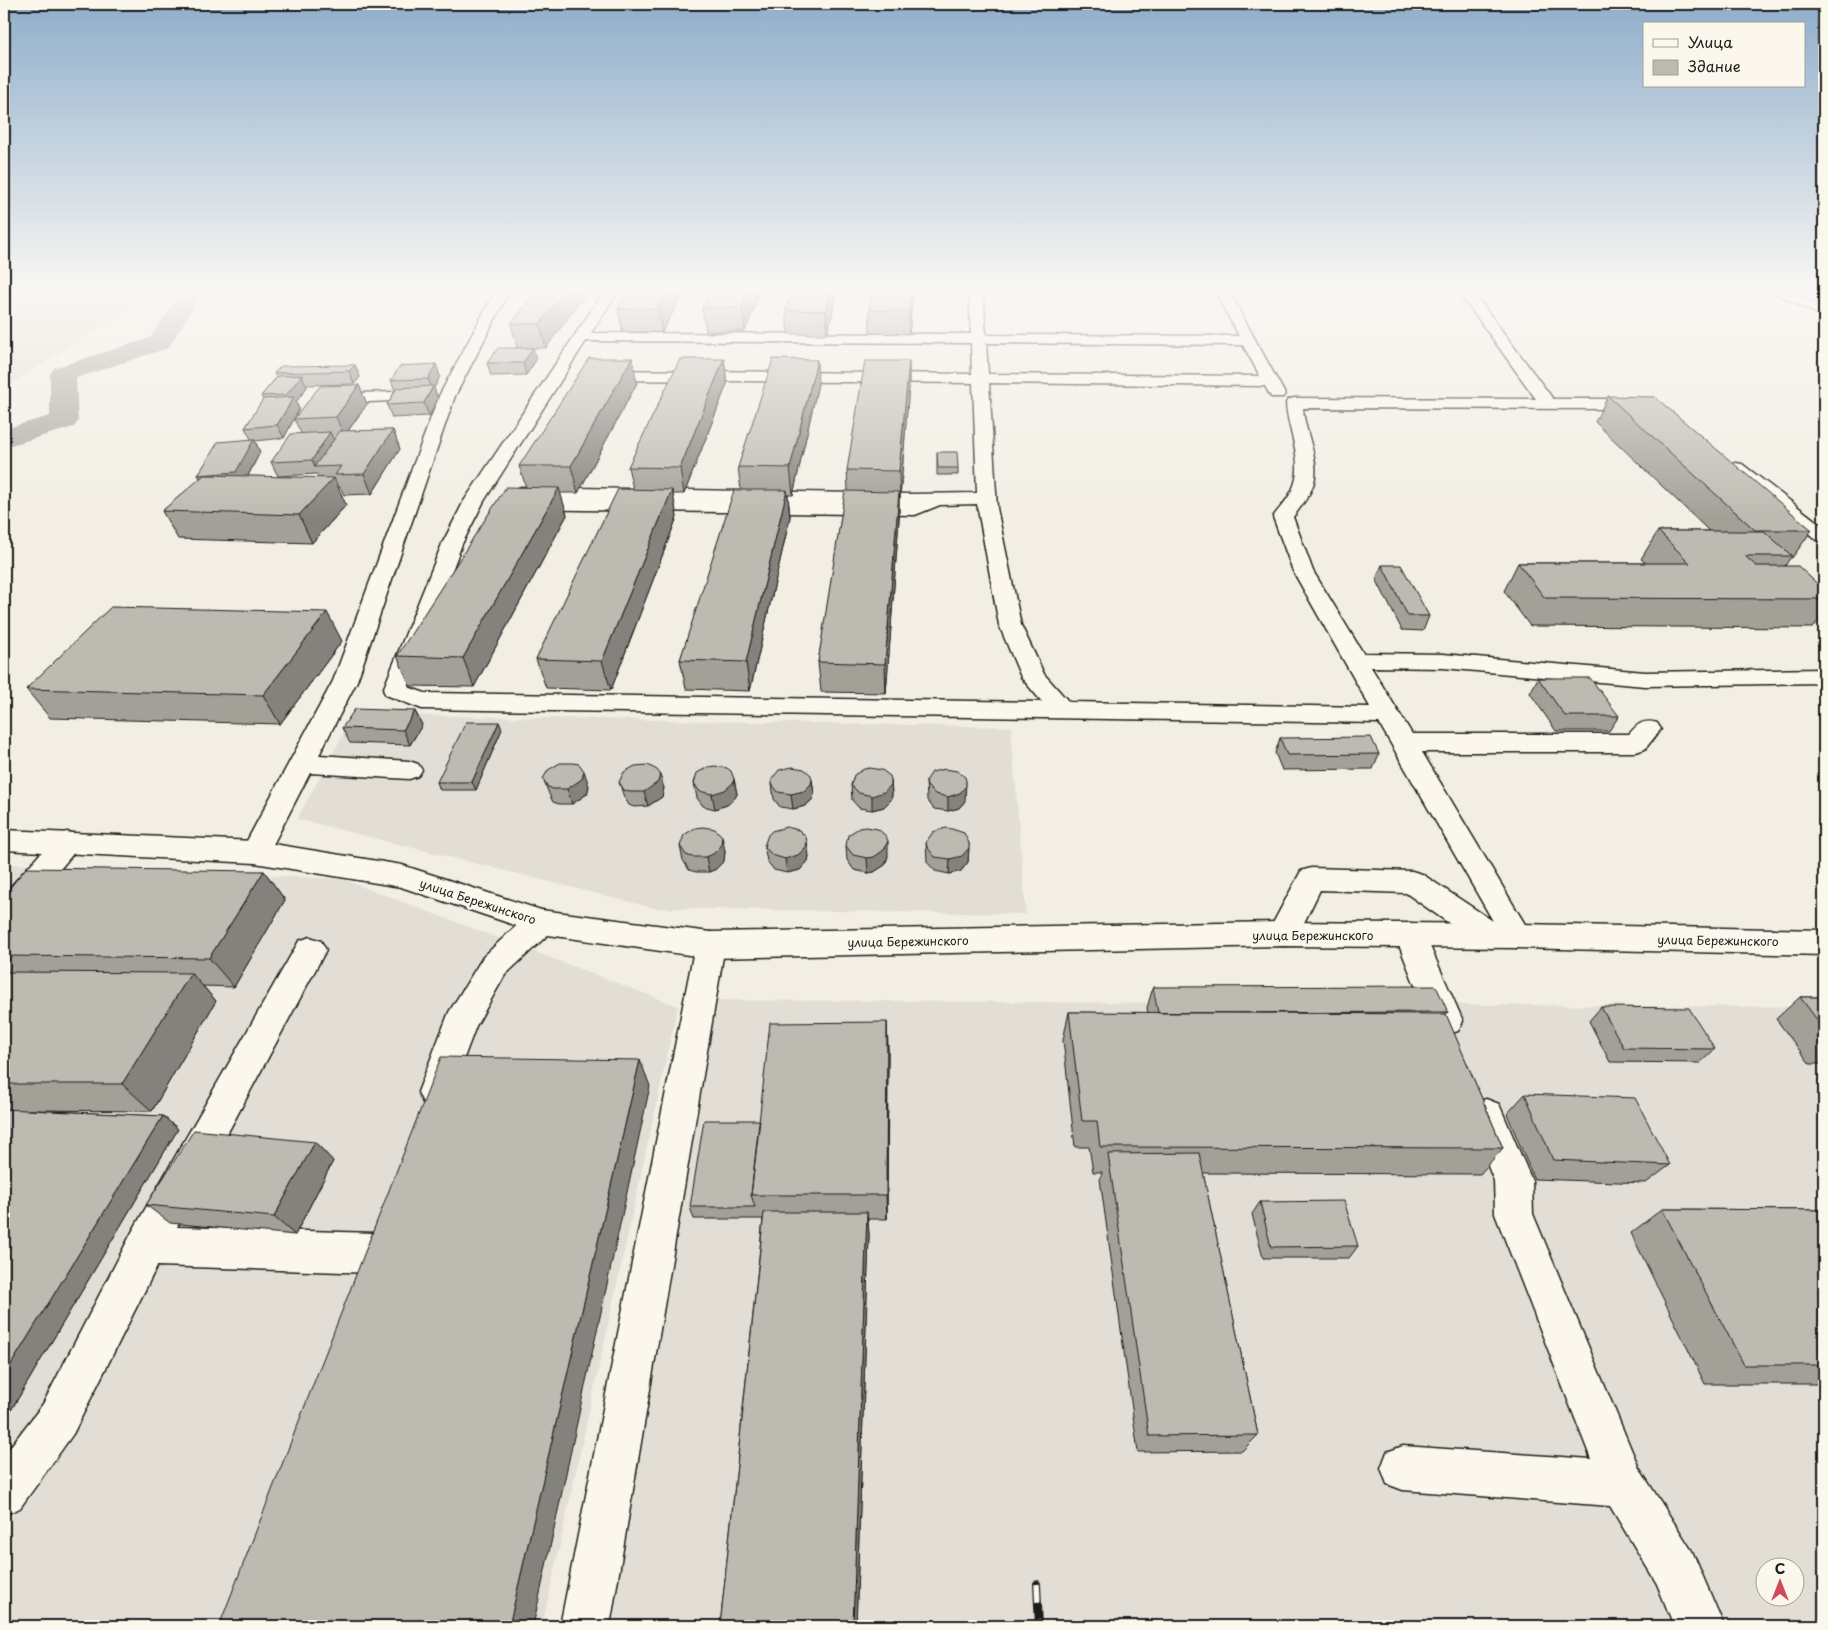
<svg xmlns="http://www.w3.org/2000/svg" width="1828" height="1630" viewBox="0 0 1828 1630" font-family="'Playpen Sans',sans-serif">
<rect width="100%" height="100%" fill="#f2eee4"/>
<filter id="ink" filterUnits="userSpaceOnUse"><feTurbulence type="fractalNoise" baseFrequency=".02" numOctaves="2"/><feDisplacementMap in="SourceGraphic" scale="10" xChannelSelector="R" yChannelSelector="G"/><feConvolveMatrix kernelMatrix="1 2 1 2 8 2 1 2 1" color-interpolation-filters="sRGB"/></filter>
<g filter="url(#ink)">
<!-- built -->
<path fill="#e2ded5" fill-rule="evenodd" d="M4 290H152L144 300 4 388Z
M354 714 1011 727 1026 914 654 908 297 819Z
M4 864 342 879 678 1006 542 1626H4Z
M710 1000 1824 1007V1626H588ZM1766 1568H1796V1598H1766Z"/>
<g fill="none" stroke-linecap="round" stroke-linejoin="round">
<!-- river -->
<path fill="#a9a6a0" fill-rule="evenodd" d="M182 290H204L168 348 76 378 78 421 74 427 4 447V429L50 416V374L54 368 150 338Z"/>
<!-- minor casing -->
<g stroke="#1c1c1c" stroke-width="3">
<path id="minor" d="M496 290H510L455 396 357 681 319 755 409 761 418 764 422 770 418 776 409 779 310 773 265 860 255 863 245 860 241 852 333 681 439 396Z
M605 290H619L591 333 971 334 969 290H983L986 335 1239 336 1214 290H1228L1285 394 1283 397H1271L1265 386 989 383 997 508 1021 625 1044 674 1069 702 1370 707 1293 571 1273 517C1280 507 1289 499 1293 488 1305 461 1287 430 1286 403L1288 400 1294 398 1536 399 1472 310 1454 290H1469L1482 304 1553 399H1631L1646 402 1648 406 1646 410 1640 411 1631 409 1303 408C1304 434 1323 462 1312 488 1308 498 1300 508 1293 517L1313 571 1363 653 1443 654 1645 672 1824 669V683L1645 686 1443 668 1371 667 1412 734H1629C1638 724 1643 719 1657 723L1661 729 1645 749 1636 752H1422L1532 936 1528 945 1517 948 1506 945 1504 941 1502 945 1491 948 1480 945 1406 893 1320 890 1294 943 1283 946 1272 943 1268 934 1272 925 1301 871 1311 868 1412 871 1422 874 1493 921 1379 723 422 709 386 695 383 690 442 544 464 501ZM586 341 971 343 972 374 599 370 593 372 591 375 593 378 599 380 973 383 977 493 912 494 521 487 504 494 501 498 510 507 517 509 915 515 940 505 977 504 999 625 1021 677 1042 702 425 693 408 687 462 544 484 501ZM986 343 1243 345 1260 376 988 374Z
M1773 290H1791L1824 308V317L1775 293Z
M428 391 434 393 436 396 434 399 326 404 320 402 318 399 320 396 326 394Z
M1736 463 1742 464 1824 527V542L1817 540 1730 472 1727 468 1730 464Z
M67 832 77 835 81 842 77 849 31 904 15 920 4 924V894L57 835Z
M541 910 552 913 556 922 552 931 505 975 476 1026 447 1103 435 1108 423 1103 418 1092 449 1012 483 957 530 913Z
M1410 923 1421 926 1425 935 1463 1021 1458 1031 1446 1035 1434 1031 1429 1021 1395 935 1399 926Z
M710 932 721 936 725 945 610 1626H560L695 945 699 936Z
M310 937 321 941 326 950 177 1227 375 1233 389 1239 395 1253 389 1267 375 1273 157 1266 73 1434 20 1508 4 1515V1455L43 1404 132 1232 299 941Z
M1486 1099 1499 1104 1532 1181 1533 1214 1639 1468 1692 1551 1724 1626H1674L1657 1584 1610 1506 1403 1490 1387 1484 1381 1468 1387 1452 1403 1446 1591 1459 1495 1214 1494 1181 1468 1116 1473 1104Z"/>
</g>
<!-- major casing -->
<g stroke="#1c1c1c" stroke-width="3">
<path id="major" d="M4 830 255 841 402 865 541 910 710 932 1283 922 1517 924 1824 930V955L1517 948 1283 946 710 958 541 934 401 887 255 863 4 850Z"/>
</g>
<!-- minor -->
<use href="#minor" fill="#fbf7ec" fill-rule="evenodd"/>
<!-- major -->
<use href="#major" fill="#fbf7ec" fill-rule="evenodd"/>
<!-- rail casing -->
<g stroke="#1c1c1c" stroke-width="8">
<path id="rail" d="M1037 1584 1039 1626"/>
</g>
<!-- rail -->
<use href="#rail" stroke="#fbf7ec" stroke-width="5.5" stroke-dasharray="18" stroke-linecap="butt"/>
</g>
<!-- wall -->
<path fill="#a3a098" stroke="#1c1c1c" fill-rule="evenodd" d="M538 290 546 348H517L511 324Z
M630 290H685L662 332H623L618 309Z
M761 290 745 331H706L702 308Z
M793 290H838L827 334H788L786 310Z
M873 290H913L909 334 870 333 869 310Z
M724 359 727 384 684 494H673L677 517 611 690 546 688 536 659 633 489 628 467Z
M536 360 526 375 491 376 487 363Z
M909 361V386L900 498H899V519L886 693 821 692 818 662 848 491 847 470Z
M355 365 360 377 354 384 306 385 307 387 296 402 299 409 294 418 359 385 367 404 348 431 393 430 400 449 372 494 344 495 340 487H338L346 505 312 543 178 539 162 511 251 439 245 428 263 400 261 396 276 378 274 373ZM294 419 301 433 271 462 278 476 317 474 319 478 248 476 260 452 255 441 284 438Z
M440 376 434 388 438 399 429 416 392 418 387 405 395 391 391 380Z
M637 383 578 493H560L567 515 474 687 410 686 397 656 526 487 519 466Z
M818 384 793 495H788L790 517 750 691 686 689 680 660 741 490 738 467Z
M1608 396 1812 530 1792 558H1790L1785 566 1824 590V613L1813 628 1530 626 1504 591 1518 563H1646L1641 559 1658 531H1709L1595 422Z
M937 452 958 468V475H937Z
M1382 565 1429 616 1423 631 1402 630 1376 579Z
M1824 577V587L1820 583Z
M342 641 280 724 50 718 26 689Z
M1538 678 1619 716 1609 731H1556L1530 693Z
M415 711 422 725 410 745 350 743 342 728Z
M502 729 476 790H440L437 782Z
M1280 738 1379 754 1373 769 1282 770 1275 753Z
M543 779 589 786 587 794 572 804H559L553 802 549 794Z
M734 779 737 794 735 798 727 805 715 809 703 806 697 798 694 783Z
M812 780 814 794 813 799 805 806 793 809 780 807 774 799 772 784Z
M891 780 892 795 891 800 884 807 872 810 859 808 852 800 851 785Z
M926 781 965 801 959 808 948 811 934 809 927 800Z
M619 782 664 788 662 797 648 806 634 807 629 805 624 797Z
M926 842 969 843 968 862 961 871 949 874 935 871 927 862Z
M680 846 725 851 724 861 716 869 709 872H696L689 870 683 860Z
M764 846 809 856 808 861 800 870 787 873 774 870 767 861Z
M846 846 888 856 885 865 874 872 868 873 854 870 847 860Z
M264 871 285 900 234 987 203 986 216 1001 152 1111 28 1110 163 1116 178 1129 4 1422V895Z
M1153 987 1448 1012 1446 1015 1503 1148 1480 1174 1203 1173 1258 1435 1242 1451 1138 1452 1100 1179 1102 1172H1093L1089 1147H1075L1063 1040 1069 1012 1148 1013 1147 1008Z
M1800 997H1824V1064H1810L1776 1019Z
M1601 1007 1715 1049 1700 1063 1610 1062 1589 1021Z
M887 1022 888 1050 887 1219H868L869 1235 856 1626H720L763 1219H694L690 1207 760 1120Z
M1525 1094 1670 1165 1646 1183 1534 1179 1507 1114Z
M315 1142 333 1161 295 1235 170 1223 146 1205Z
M1260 1202 1358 1246 1349 1258H1263L1252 1214Z
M1662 1209 1824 1210V1384H1705L1631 1233Z"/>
<!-- shaded-wall -->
<path fill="#84827c" stroke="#1c1c1c" d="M566 290H588L546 348 540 324Z
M669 290H685L662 332 658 309Z
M749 290H761L745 331 742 308Z
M831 290H838L827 334 826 311Z
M911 290H913L909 334V311Z
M533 348 536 360 526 375 523 363Z
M632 358 637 383 578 493 571 466Z
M724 359 727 384 684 494 680 468Z
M817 360 818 384 793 495 790 468Z
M909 361V386L900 498 899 471Z
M436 364 440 376 434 388 438 399 429 416 424 403 432 389 428 379Z
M355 365 360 377 354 384 349 371Z
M302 375 307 387 296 402 299 409 284 438 277 425 290 404 286 395Z
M359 385 367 404 344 436 336 417Z
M393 430 400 449 372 494 364 474Z
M330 432 336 445 315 467 312 460Z
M254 439 260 452 243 485 206 489 198 475Z
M334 478 346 505 312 543 299 515Z
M559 488 567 515 474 687 463 658Z
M672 490 677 517 611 690 602 661Z
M787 490 790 517 750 691 746 662Z
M899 492V519L886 693 885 664Z
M327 612 342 641 280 724 263 695Z
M415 711 422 725 410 745 403 730Z
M499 722 502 729 476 790 472 782Z
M584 771 589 786 587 794 572 804 567 789Z
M660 774 664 788 662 797 648 806 644 792Z
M734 779 737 794 735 798 727 805 715 809 712 794Z
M812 780 814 794 813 799 805 806 793 809 791 794Z
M891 780 892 795 891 800 884 807 872 810V796Z
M966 781 965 801 959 808 948 811V797Z
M722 836 725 851 724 861 716 869 709 872 706 857Z
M888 841V856L885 865 874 872 868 873 867 858Z
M807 842 809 856 808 861 800 870 787 873 785 859Z
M969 848 968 862 961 871 949 874 950 859Z
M264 871 285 900 234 987 209 958Z
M191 973 216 1001 152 1111 122 1084Z
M887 1022 888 1050 887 1219 886 1195Z
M640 1060 650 1086 533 1626H509Z
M163 1116 178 1129 4 1422V1376Z
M315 1142 333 1161 295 1235 274 1217Z
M867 1212 869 1235 856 1626H853Z"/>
<!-- building -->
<path fill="#bdbab1" stroke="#1c1c1c" d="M538 290H566L540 324H511Z
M630 290H669L658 309H618Z
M711 290H749L742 308H702Z
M793 290H831L826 311 786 310Z
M873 290H911L909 311 869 310Z
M498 348H533L523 363H487Z
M589 358H632L571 466H519Z
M680 359H724L680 468 628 467Z
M773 359 817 360 790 468 738 467Z
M865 361H909L899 471 847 470Z
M436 364 428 379 391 380 400 366Z
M355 365 349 371 274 373 281 366Z
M302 375 286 395 261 396 278 376Z
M359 385 336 417 294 419 320 386Z
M433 386 424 403 387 405 397 388Z
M1608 396 1655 397 1812 530H1755Z
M294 397 277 425 245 428 263 399Z
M393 430 364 474 335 475 341 466 314 467 340 431Z
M330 432 312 460 271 462 291 434Z
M254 439 236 472 198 475 218 442Z
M937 452H957L958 468H938Z
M204 475 334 478 299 515 162 511Z
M506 487 559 488 463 658 397 656Z
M618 489 672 490 602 661 536 659Z
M734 490H787L746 662 680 660Z
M845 491 899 492 885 664 818 662Z
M1658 531H1764L1792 556H1745L1756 566H1798L1824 590V599L1545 598 1518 563H1690Z
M1382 565H1401L1429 616H1408Z
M111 607 327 612 263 695 26 689Z
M1538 678H1590L1619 716H1565Z
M355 709 415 711 403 730 342 728Z
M466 722H499L472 782H437Z
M1371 737 1379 754 1287 755 1280 738Z
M560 763H573L579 764 584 771 582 779 567 789H553L548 787 543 779 548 770Z
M648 765 657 770 660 774 658 782 644 792H630L624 790 619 782 624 772 635 766Z
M715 766 727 768 731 771 734 779 733 783 725 790 712 794 699 791 694 783 697 773 708 767Z
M792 767 804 769 811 775 812 780 811 784 804 791 791 794 778 792 772 784V779L779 770Z
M870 768 882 770 890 776 891 780V785L884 792 872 796 859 793 851 785 854 775 864 769Z
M945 769 957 771 965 777 966 781V786L960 793 948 797 935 794 927 786 926 781 932 772Z
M703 827 715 829 722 836 721 846 713 854 706 857H692L686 855 680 846 684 835 695 828Z
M786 827 799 830 806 837 807 842 806 847 798 855 785 859 772 855 764 846 768 835 772 831Z
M866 827 878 829 886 836 888 841 884 850 874 857 867 858 853 855 846 846 848 835 859 828Z
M946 828 952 829 964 833 969 843V848L962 856 950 859 935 857 927 847 926 842 933 832Z
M26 868 264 871 209 958 4 956V895Z
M4 972 191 973 122 1084H4Z
M1436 986 1448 1012 1158 1013 1153 987Z
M1800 997H1824V1029Z
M1601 1007 1689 1008 1715 1049 1624 1048Z
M1069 1012 1446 1014 1503 1148 1100 1147 1097 1121H1082Z
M887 1022 886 1195H751L770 1023Z
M441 1057 640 1060 509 1626H219Z
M1525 1094 1635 1098 1670 1165 1553 1160Z
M4 1109 163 1116 4 1376Z
M704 1120H760L751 1195 755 1207H690Z
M194 1130 315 1142 274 1217 146 1205Z
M1199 1153 1258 1435 1149 1436 1108 1154Z
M1344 1201 1358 1246 1271 1247 1260 1202Z
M1662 1209 1824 1210V1365H1744Z
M764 1212H867L853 1626H720Z"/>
</g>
<!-- sky -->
<linearGradient id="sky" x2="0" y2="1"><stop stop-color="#8faecb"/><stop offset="0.56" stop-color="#f9f7f3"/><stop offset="1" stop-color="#f9f7f3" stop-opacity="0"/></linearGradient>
<rect width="1828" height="518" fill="url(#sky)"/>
<g text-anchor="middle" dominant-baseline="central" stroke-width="5" stroke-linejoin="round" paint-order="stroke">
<!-- street labels -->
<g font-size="12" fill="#1c1c1c" stroke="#fbf7ec">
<text transform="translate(478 901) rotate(18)">улица Бережинского</text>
<text x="1313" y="935">улица Бережинского</text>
<text transform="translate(1718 940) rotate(1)">улица Бережинского</text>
<text transform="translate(908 941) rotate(-1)">улица Бережинского</text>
</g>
</g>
<!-- margin -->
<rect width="1828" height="1630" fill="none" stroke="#fbf7ec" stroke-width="20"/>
<rect x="10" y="10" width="1808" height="1610" fill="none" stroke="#1c1c1c" stroke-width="2" filter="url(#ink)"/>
<!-- legend -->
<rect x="1643" y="22" width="162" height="65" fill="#fbf7ec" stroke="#a29f99"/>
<rect x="1653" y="39" width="25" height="8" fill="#fbf7ec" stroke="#a29f99"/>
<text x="1688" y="48" font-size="15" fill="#1c1c1c">Улица</text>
<rect x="1653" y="60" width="25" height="15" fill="#bdbab1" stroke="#a29f99"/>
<text x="1688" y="72" font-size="15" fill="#1c1c1c">Здание</text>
<!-- north arrow -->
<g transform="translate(1780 1582)"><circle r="24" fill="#fbf7ec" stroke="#a29f99"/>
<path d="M0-4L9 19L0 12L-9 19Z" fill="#d1495b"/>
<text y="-8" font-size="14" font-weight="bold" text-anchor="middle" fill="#1c1c1c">С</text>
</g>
</svg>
